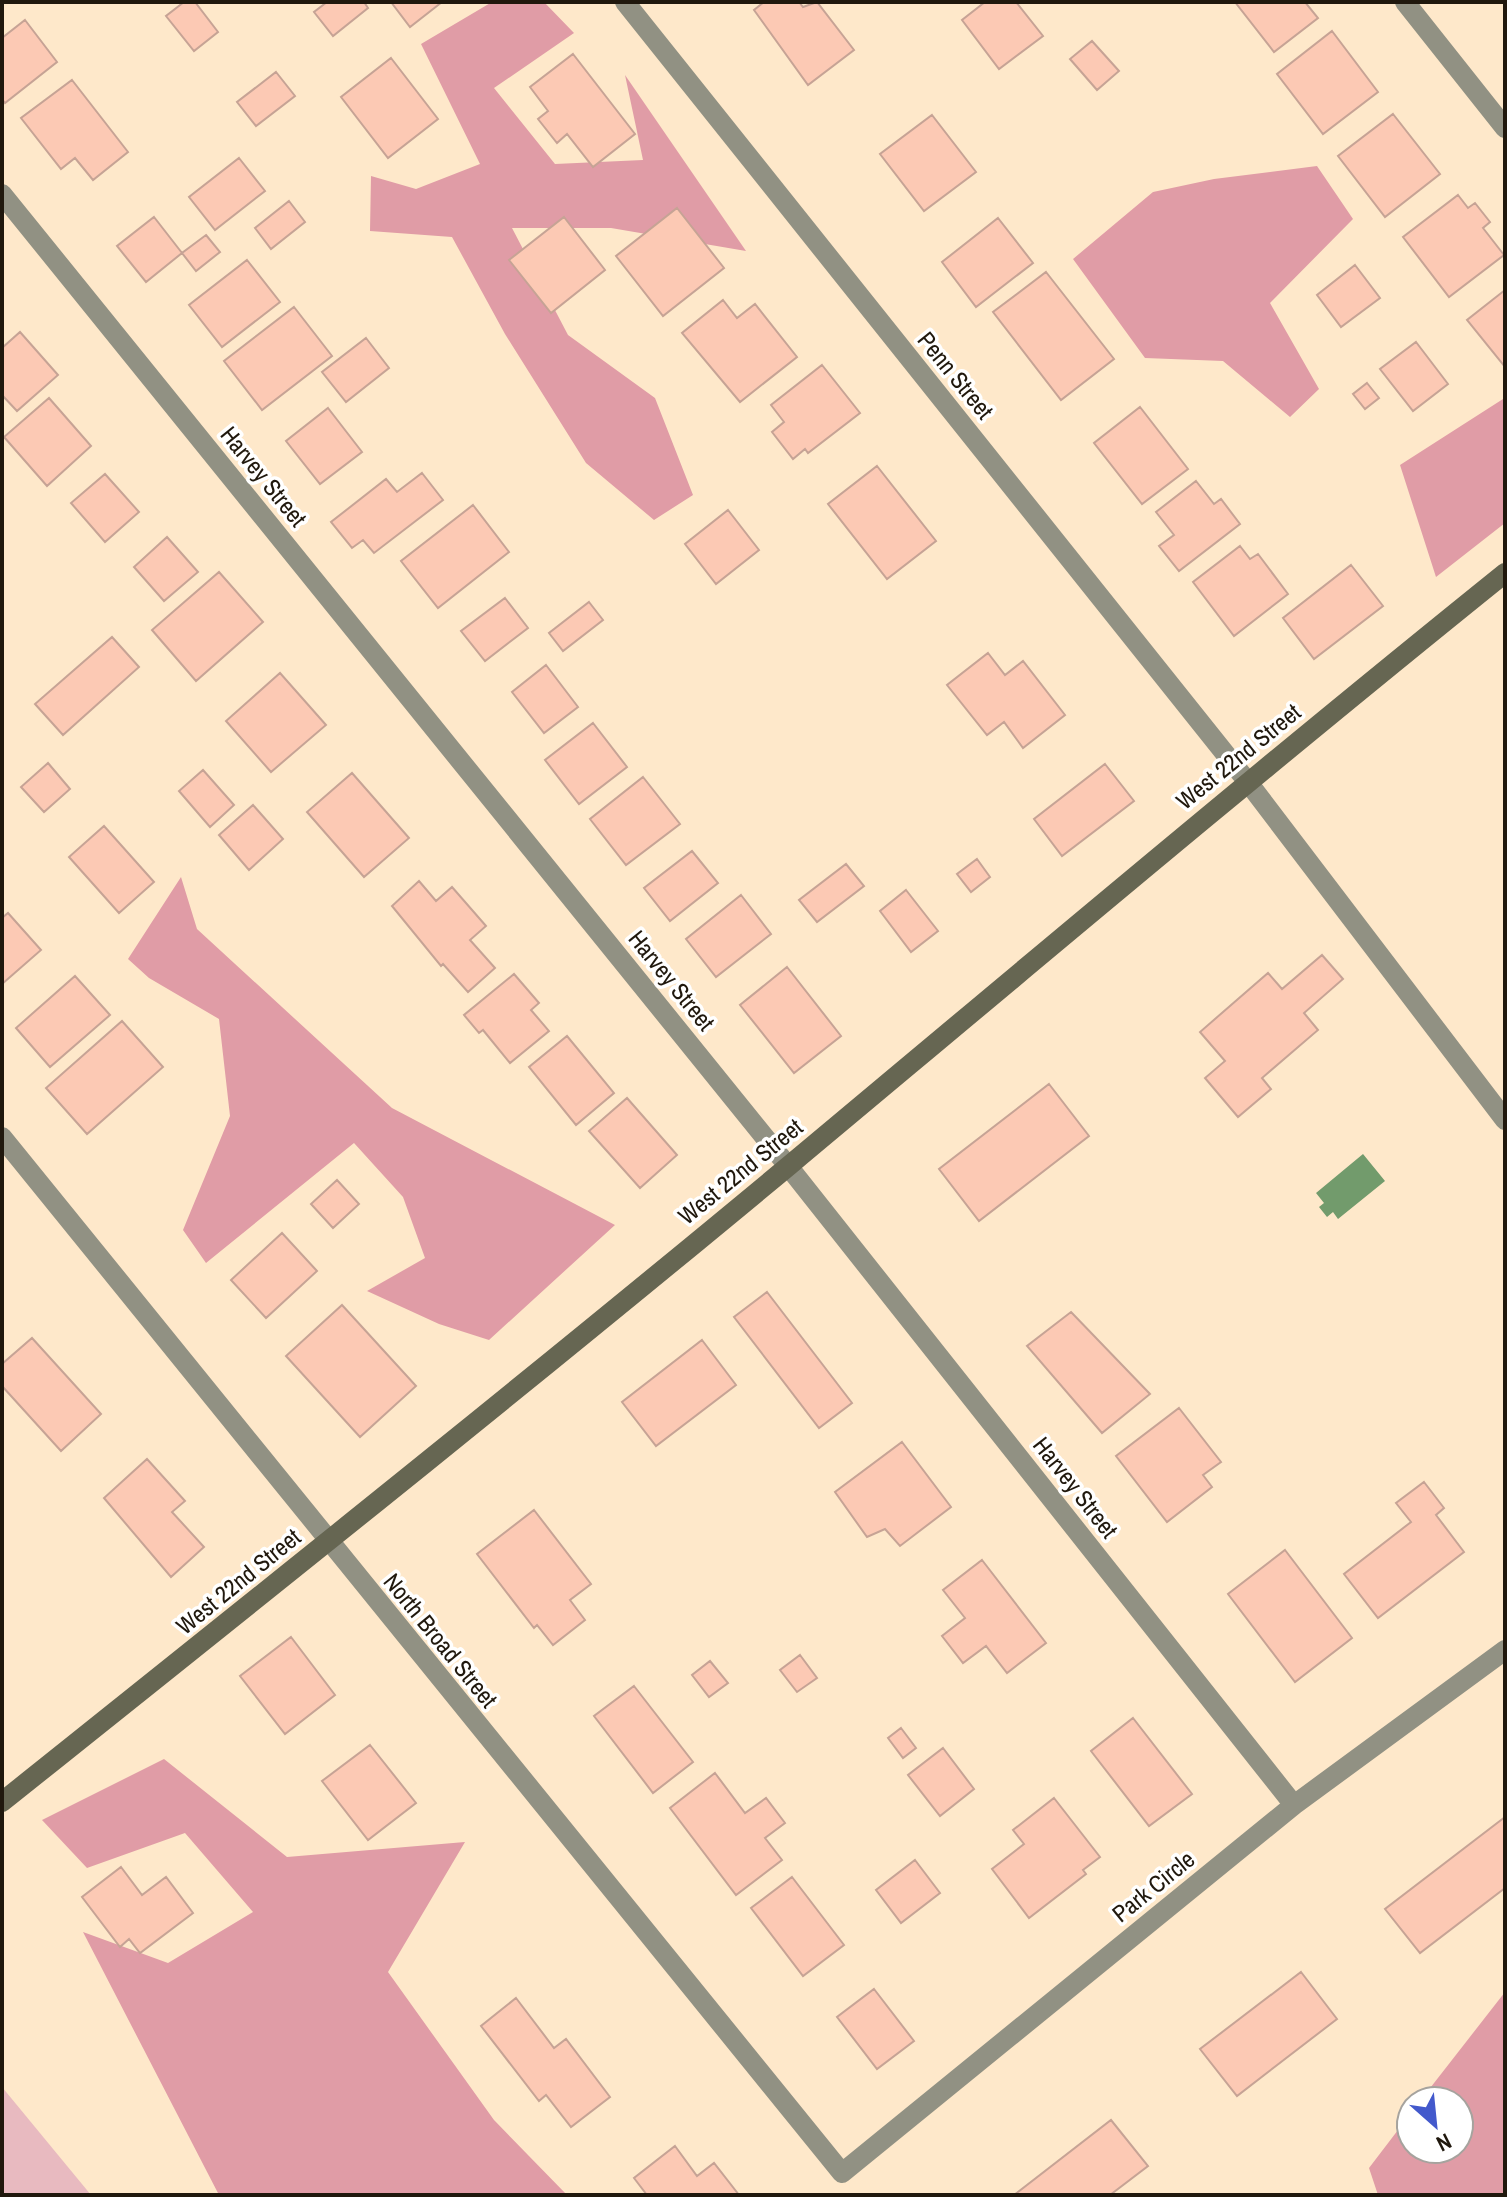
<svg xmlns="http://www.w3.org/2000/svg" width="1507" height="2197" viewBox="0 0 1507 2197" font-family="'Archivo Narrow',sans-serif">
<rect width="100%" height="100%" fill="#fee8ca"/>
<!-- green -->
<path fill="#e8bac0" d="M2 2087 91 2195H2Z"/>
<!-- forest -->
<path fill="#e09ca6" d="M492 2H544L574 33 494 88 555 164 643 160 625 75 746 251 611 228H512L568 335 655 398 693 495 654 520 586 463 505 334 452 237 370 231 371 176 416 189 480 164 421 44Z
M1317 166 1353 219 1270 303 1319 389 1290 417 1223 361 1145 358 1073 259 1153 192 1214 179Z
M1503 399 1505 523 1436 577 1400 465Z
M181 877 197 929 392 1108 615 1225 489 1340 439 1324 367 1291 425 1258 403 1197 354 1143 206 1263 183 1230 230 1116 219 1019 149 978 128 959Z
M164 1759 287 1857 465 1842 388 1972 494 2120 567 2195H219L83 1932 168 1963 253 1912 185 1833 87 1868 42 1820Z
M1505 1992V2195H1378L1369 2168 1411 2113V2149H1459V2101H1420Z"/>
<!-- water -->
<path fill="#729b6c" d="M1363 1154 1385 1181 1338 1219 1333 1212 1327 1217 1319 1207 1324 1203 1316 1193Z"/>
<!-- building -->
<path fill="#fcc9b4" stroke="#c6a395" stroke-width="2" d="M184 2H195L218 32 194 51 166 16Z
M327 2H364L368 8 333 36 314 12Z
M391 2H442L410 27Z
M764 2H799L803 7 817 2 854 50 808 85 754 10Z
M985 2H1016L1043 36 999 69 962 20Z
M1235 2H1305L1318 18 1274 52Z
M25 20 57 62 5 103 2 99V38Z
M1332 31 1378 92 1323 134 1277 74Z
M1092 41 1119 71 1097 90 1070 59Z
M573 54 635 134 593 167 567 134 557 143 538 119 548 111 530 87Z
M391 58 438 119 388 158 341 97Z
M276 72 295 96 256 126 237 102Z
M72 80 128 152 93 180 75 158 61 169 21 118Z
M1393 114 1440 174 1385 217 1338 156Z
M932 115 976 172 924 211 880 154Z
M239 158 265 191 215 230 189 197Z
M1458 195 1468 208 1475 203 1490 222 1483 228 1504 255 1449 297 1403 237Z
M289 201 305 222 271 249 255 228Z
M677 208 724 268 663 316 616 256Z
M154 217 182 253 146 282 117 246Z
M564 217 605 270 551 313 509 260Z
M998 218 1033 263 976 307 942 262Z
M206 235 220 252 196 271 182 253Z
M247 260 280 302 222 347 189 305Z
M1355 265 1380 298 1341 327 1317 295Z
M1046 272 1114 359 1061 400 993 312Z
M1505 290V367L1467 320Z
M723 300 737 318 755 304 797 357 740 402 682 333Z
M294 307 332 356 262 410 224 361Z
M20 332 58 375 17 411 2 395V348Z
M366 338 389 368 346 402 322 372Z
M1416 342 1448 384 1413 411 1380 369Z
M822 365 860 413 808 453 805 449 793 459 772 432 784 422 771 405Z
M1367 383 1379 398 1365 409 1353 394Z
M49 398 91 446 47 486 4 437Z
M1140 407 1188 469 1142 504 1094 443Z
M328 408 362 452 320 484 286 441Z
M877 466 936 541 887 579 828 504Z
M422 473 443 500 374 553 363 540 352 548 331 522 386 479 397 492Z
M105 474 139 512 105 542 71 503Z
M1196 481 1214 504 1221 499 1240 524 1179 571 1159 546 1174 535 1156 512Z
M473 505 509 552 438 608 401 561Z
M728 510 759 550 716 584 685 544Z
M167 537 198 572 164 601 134 567Z
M1240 546 1250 559 1258 554 1288 594 1234 636 1193 582Z
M1351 565 1383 606 1314 659 1283 618Z
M219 572 263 622 196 681 152 630Z
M505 598 528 628 485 661 461 631Z
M589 602 603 620 563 651 549 633Z
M112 637 139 667 63 735 35 704Z
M988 653 1005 675 1023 661 1065 715 1023 748 1004 722 987 735 947 685Z
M546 665 578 707 544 733 512 692Z
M280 673 326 725 271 772 226 721Z
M593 723 627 767 579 804 545 760Z
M48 763 70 789 44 812 21 787Z
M1105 764 1134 801 1062 856 1034 819Z
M203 770 234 805 210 827 179 791Z
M352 773 409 838 364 877 307 812Z
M643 777 680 824 626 865 590 819Z
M253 805 283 839 249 870 219 835Z
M104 826 154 882 119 913 69 857Z
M692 851 718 883 670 921 644 888Z
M977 859 990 877 971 892 957 874Z
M846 864 864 886 817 922 799 900Z
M419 881 436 901 452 887 486 926 470 940 495 968 468 992 443 964 441 966 392 906Z
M906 890 938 931 911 952 880 911Z
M741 895 771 934 716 977 686 939Z
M8 913 41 950 2 984V918Z
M1322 955 1343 979 1304 1013 1318 1030 1262 1078 1271 1089 1238 1117 1205 1078 1225 1061 1200 1032 1268 973 1282 989Z
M787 967 841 1036 794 1073 740 1005Z
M514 974 539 1003 531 1010 549 1031 510 1063 483 1030 479 1033 464 1015Z
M75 976 110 1015 50 1067 16 1028Z
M122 1021 163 1067 87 1134 46 1088Z
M567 1036 614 1093 576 1125 529 1067Z
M1049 1084 1089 1136 979 1221 939 1169Z
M627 1098 677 1155 640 1188 589 1131Z
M337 1180 359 1204 333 1228 311 1204Z
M282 1233 317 1271 266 1318 231 1280Z
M767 1292 852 1403 819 1428 734 1317Z
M342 1305 416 1386 360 1437 286 1356Z
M1071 1312 1150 1394 1102 1433 1027 1346Z
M32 1338 101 1414 61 1451 2 1386V1364Z
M702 1340 736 1385 656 1446 622 1402Z
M1179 1408 1221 1462 1203 1475 1212 1487 1167 1522 1116 1456Z
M902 1442 951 1507 900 1546 885 1529 867 1537 835 1492Z
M147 1459 185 1501 172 1512 204 1547 171 1577 104 1498Z
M1424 1482 1444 1508 1436 1515 1464 1552 1378 1618 1344 1574 1411 1522 1396 1503Z
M534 1510 591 1584 570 1600 585 1620 553 1645 537 1625 534 1628 477 1554Z
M1285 1550 1352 1638 1295 1682 1228 1594Z
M982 1560 1046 1643 1007 1673 986 1646 963 1663 942 1636 965 1618 943 1590Z
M291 1637 335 1695 285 1734 240 1676Z
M800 1655 817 1678 797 1692 780 1670Z
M710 1661 728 1683 709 1697 692 1675Z
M634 1686 693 1762 653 1793 594 1716Z
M1133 1718 1192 1794 1149 1826 1091 1751Z
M901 1728 916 1748 903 1758 888 1738Z
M370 1745 416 1803 368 1840 322 1781Z
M943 1748 974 1789 940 1816 908 1775Z
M715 1773 745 1813 766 1798 785 1823 765 1838 782 1860 736 1895 670 1808Z
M1054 1798 1100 1857 1083 1870 1086 1874 1029 1918 992 1869 1024 1844 1013 1830Z
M1505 1817V1888L1420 1953 1385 1909Z
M915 1860 940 1893 901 1923 876 1890Z
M121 1867 142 1895 166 1877 193 1913 140 1953 129 1939 120 1947 82 1897Z
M792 1877 844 1945 803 1976 751 1908Z
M1301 1972 1337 2019 1237 2096 1200 2049Z
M874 1989 914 2041 877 2069 837 2017Z
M516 1998 554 2048 566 2039 610 2097 571 2127 546 2095 539 2101 481 2026Z
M1111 2120 1148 2166 1110 2195H1014Z
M675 2146 697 2176 714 2163 739 2195H647L634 2178Z"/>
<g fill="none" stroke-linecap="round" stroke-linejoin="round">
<!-- lane -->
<path stroke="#919183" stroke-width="20" d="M1247 781 1505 1120"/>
<!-- street -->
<path stroke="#919183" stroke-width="20" d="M625 2 1247 781
M1405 2 1505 128
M2 194 788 1166 1294 1805
M2 1137 842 2173 1294 1805 1505 1650"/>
<!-- secondary -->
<path stroke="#666652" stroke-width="20" d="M2 1802C266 1591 531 1380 791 1164 1028 966 1264 767 1505 573"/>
</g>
<g text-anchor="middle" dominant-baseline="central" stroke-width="7" stroke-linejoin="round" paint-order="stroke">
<!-- street labels -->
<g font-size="24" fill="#20180d" stroke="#fff">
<text transform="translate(956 375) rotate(51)">Penn Street</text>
<text transform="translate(264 476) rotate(51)">Harvey Street</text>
<text transform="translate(1238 756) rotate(-39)">West 22nd Street</text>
<text transform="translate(672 980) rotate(51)">Harvey Street</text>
<text transform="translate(740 1171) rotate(-39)">West 22nd Street</text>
<text transform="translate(1076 1487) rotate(52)">Harvey Street</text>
<text transform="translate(238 1581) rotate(-39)">West 22nd Street</text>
<text transform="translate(441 1640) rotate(51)">North Broad Street</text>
<text transform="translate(1153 1886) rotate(-39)">Park Circle</text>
</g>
</g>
<!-- border -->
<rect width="1507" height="2197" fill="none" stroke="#20180d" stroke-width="8"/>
<!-- north arrow -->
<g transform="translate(1435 2125) rotate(153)"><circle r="38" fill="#ffffff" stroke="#a6a39e" stroke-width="2"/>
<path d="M0-6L14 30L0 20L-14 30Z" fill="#4359cc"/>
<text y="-12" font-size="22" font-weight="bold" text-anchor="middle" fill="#20180d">N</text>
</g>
</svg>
